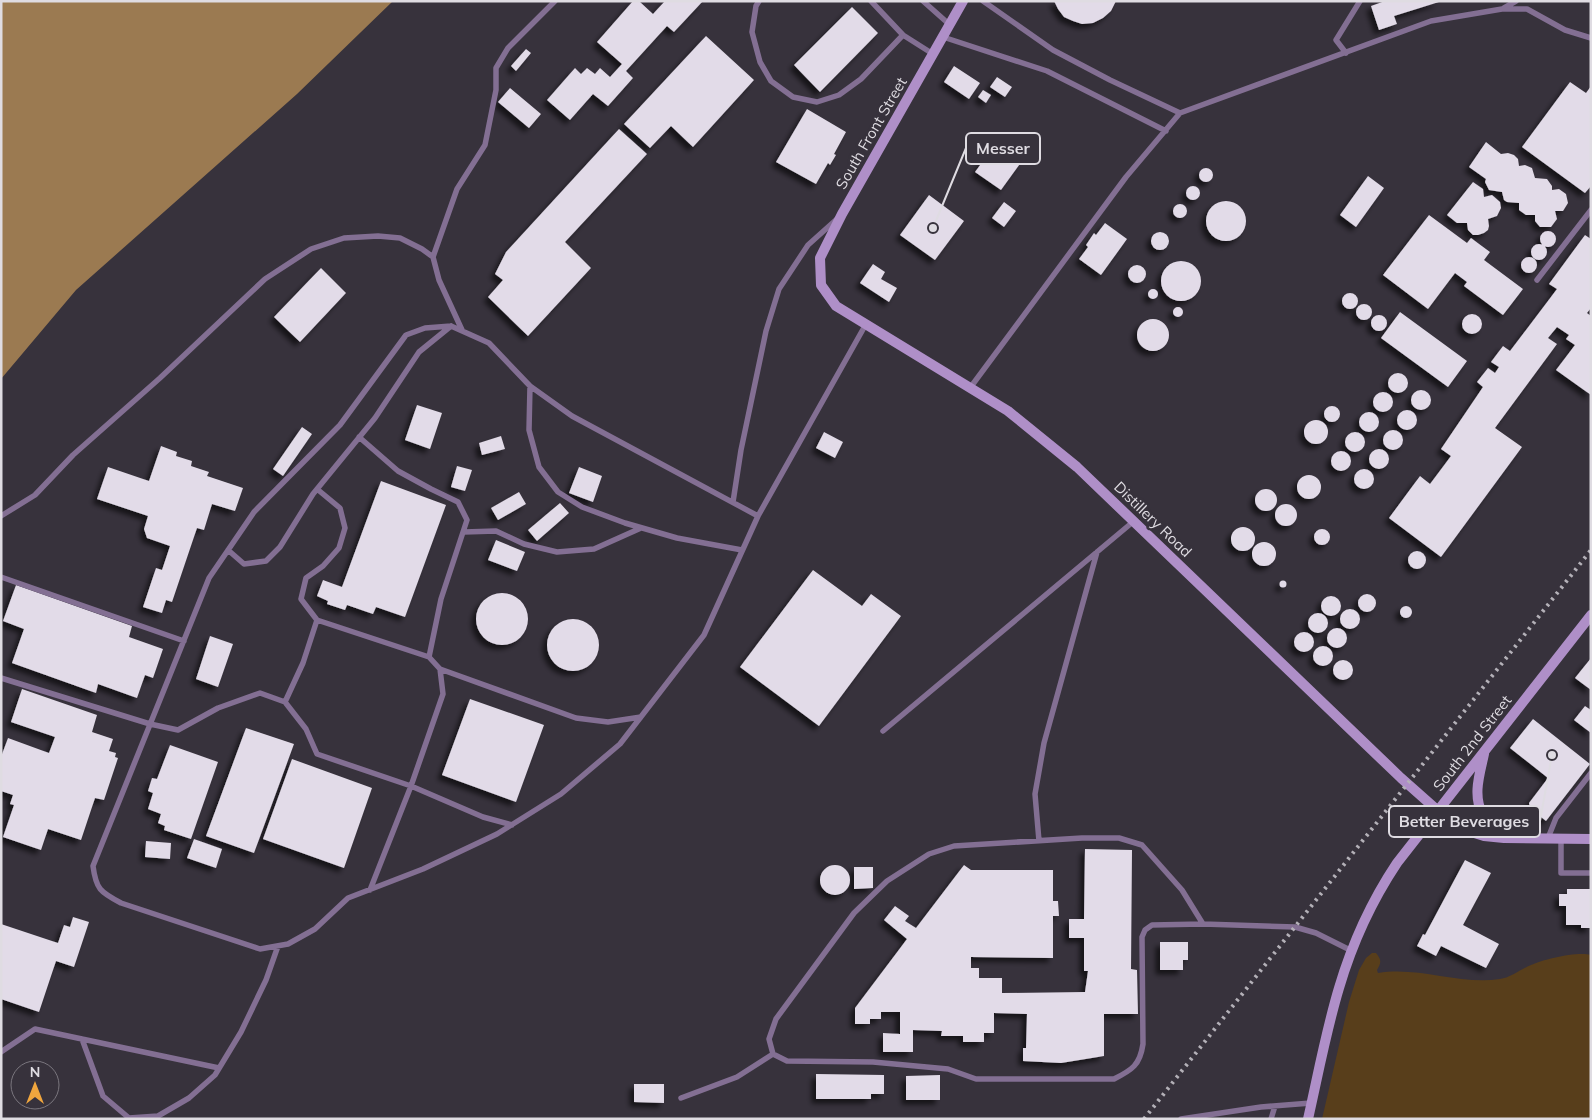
<svg xmlns="http://www.w3.org/2000/svg" width="1592" height="1120" viewBox="0 0 1592 1120" font-family="Mulish,sans-serif">
<defs>
<filter id="shadow"><feDropShadow dx="-4.5" dy="4.5" stdDeviation="2.5" flood-color="#0009"/></filter>
</defs>
<rect width="100%" height="100%" fill="#37323c"/>
<!-- green -->
<path fill="#583e1b" d="M1372 953H1376C1382 960 1381 963 1377 970L1378 973C1419 966 1459 985 1500 979 1510 978 1521 969 1531 965 1544 959 1578 951 1591 955V1119H1322L1349 1002 1359 970 1366 958Z"/>
<!-- water -->
<path fill="#9b7a51" d="M1 1H393L297 94 76 290 1 379Z"/>
<!-- building -->
<path fill="#e2dbe8" filter="url(#shadow)" d="M633 1H639L653 14 665 1H703L674 32 667 26 626 71 633 78 608 106 593 94 570 120 547 100 575 68 581 74 587 68 595 74 600 68 610 77 622 64 597 42Z
M1054 1H1116L1111 11 1103 18 1093 23 1082 24 1073 21 1064 17 1058 9Z
M1385 1H1439V2L1394 16 1397 24 1379 30 1371 6Z
M852 7 878 33 820 92 794 65Z
M706 36 754 80 693 147 671 126 650 148 624 124Z
M526 49 531 53 516 71 511 66Z
M954 66 980 83 969 99 944 82Z
M997 77 1012 87 1005 97 990 87Z
M1570 82 1586 93 1591 86V186L1585 193 1522 147Z
M510 88 541 114 529 128 498 102Z
M983 90 991 95 986 103 978 97Z
M807 109 846 132 834 154 836 155 830 165 828 163 816 184 776 162Z
M619 129 647 154 565 242 591 268 528 336 488 297 503 280 495 274 506 252Z
M997 142 1022 161 1001 190 975 172Z
M1486 142 1501 154 1508 153 1514 155 1518 159 1519 166 1525 165 1532 168 1535 178 1547 179 1552 186V190L1559 189 1566 194 1568 203 1563 211H1555L1557 219 1551 227H1540L1535 221V215H1526L1519 210V203L1507 202 1504 200 1502 192 1489 190 1485 182 1486 179 1469 167Z
M1199 175a7 7 0 1 1 14 0a7 7 0 1 1-14 0Z
M1368 176 1384 188 1356 227 1340 215Z
M1473 182 1483 189 1484 197 1492 195 1500 202 1501 208 1497 216 1488 219 1489 226 1488 230 1484 233 1478 235H1473L1468 230 1467 223H1457L1447 215Z
M1186 193a7 7 0 1 1 14 0a7 7 0 1 1-14 0Z
M929 195 964 221 935 260 900 235Z
M1206 221a20 20 0 1 1 40 0a20 20 0 1 1-40 0Z
M1004 202 1016 211 1004 227 992 218Z
M1173 211a7 7 0 1 1 14 0a7 7 0 1 1-14 0Z
M1429 215 1467 243 1471 238 1490 252 1484 260 1523 289 1503 315 1464 286 1467 282 1455 273 1428 309 1383 275Z
M1105 223 1127 239 1101 275 1079 259 1088 247 1086 245 1094 233 1096 235Z
M1540 239a8 8 0 1 1 16 0a8 8 0 1 1-16 0Z
M1151 241a9 9 0 1 1 18 0a9 9 0 1 1-18 0Z
M1585 235 1591 239V308L1587 313 1591 316V395L1556 370 1575 345 1566 339 1569 335 1557 327 1548 338 1557 344 1495 428 1522 447 1441 557 1389 518 1420 476 1430 484 1451 456 1441 449 1483 387 1477 382 1488 368 1495 373 1499 367 1491 362 1503 346 1510 351 1557 289 1549 284Z
M1531 252a8 8 0 1 1 16 0a8 8 0 1 1-16 0Z
M1521 265a8 8 0 1 1 16 0a8 8 0 1 1-16 0Z
M1161 281a20 20 0 1 1 40 0a20 20 0 1 1-40 0Z
M873 264 885 272 881 279 897 288 889 302 860 283Z
M1128 274a9 9 0 1 1 18 0a9 9 0 1 1-18 0Z
M321 268 346 293 300 342 274 317Z
M1148 294a5 5 0 1 1 10 0a5 5 0 1 1-10 0Z
M1342 301a8 8 0 1 1 16 0a8 8 0 1 1-16 0Z
M1356 312a8 8 0 1 1 16 0a8 8 0 1 1-16 0Z
M1173 312a5 5 0 1 1 10 0a5 5 0 1 1-10 0Z
M1400 312 1467 361 1448 387 1381 338Z
M1462 324a10 10 0 1 1 20 0a10 10 0 1 1-20 0Z
M1371 323a8 8 0 1 1 16 0a8 8 0 1 1-16 0Z
M1137 335a16 16 0 1 1 32 0a16 16 0 1 1-32 0Z
M1388 383a10 10 0 1 1 20 0a10 10 0 1 1-20 0Z
M1411 400a10 10 0 1 1 20 0a10 10 0 1 1-20 0Z
M1373 402a10 10 0 1 1 20 0a10 10 0 1 1-20 0Z
M417 405 442 413 430 449 405 440Z
M1324 414a8 8 0 1 1 16 0a8 8 0 1 1-16 0Z
M1397 420a10 10 0 1 1 20 0a10 10 0 1 1-20 0Z
M1359 422a10 10 0 1 1 20 0a10 10 0 1 1-20 0Z
M1304 432a12 12 0 1 1 24 0a12 12 0 1 1-24 0Z
M302 427 312 434 283 476 273 469Z
M1383 440a10 10 0 1 1 20 0a10 10 0 1 1-20 0Z
M1345 442a10 10 0 1 1 20 0a10 10 0 1 1-20 0Z
M824 432 843 442 835 458 816 448Z
M501 436 505 449 482 455 479 443Z
M161 446 177 452 176 456 192 461 191 466 209 472 207 476 243 488 235 511 212 504 204 530 197 528 172 602 166 600 162 613 143 607 156 568 162 570 170 546 147 538 144 529 148 516 97 499 108 467 149 481Z
M1369 459a10 10 0 1 1 20 0a10 10 0 1 1-20 0Z
M1331 461a10 10 0 1 1 20 0a10 10 0 1 1-20 0Z
M457 466 472 470 465 491 451 487Z
M579 467 602 476 593 502 569 493Z
M1354 479a10 10 0 1 1 20 0a10 10 0 1 1-20 0Z
M1297 487a12 12 0 1 1 24 0a12 12 0 1 1-24 0Z
M381 481 446 505 405 617 376 607 373 614 347 605 345 610 327 604 328 601 317 596 323 580 342 587Z
M1255 500a11 11 0 1 1 22 0a11 11 0 1 1-22 0Z
M519 492 526 504 498 520 491 508Z
M560 503 569 513 537 541 528 530Z
M1275 515a11 11 0 1 1 22 0a11 11 0 1 1-22 0Z
M1231 539a12 12 0 1 1 24 0a12 12 0 1 1-24 0Z
M1314 537a8 8 0 1 1 16 0a8 8 0 1 1-16 0Z
M496 540 525 552 517 571 488 560Z
M1252 554a12 12 0 1 1 24 0a12 12 0 1 1-24 0Z
M1408 560a9 9 0 1 1 18 0a9 9 0 1 1-18 0Z
M813 570 862 606 871 594 901 616 819 726 740 667Z
M1279.5 584a3.5 3.5 0 1 1 7 0a3.5 3.5 0 1 1-7 0Z
M16 585 132 626 129 637 163 649 153 678 145 675 137 698 98 684 96 693 12 663 24 629 3 621Z
M476 619a26 26 0 1 1 52 0a26 26 0 1 1-52 0Z
M1358 603a9 9 0 1 1 18 0a9 9 0 1 1-18 0Z
M1321 606a10 10 0 1 1 20 0a10 10 0 1 1-20 0Z
M1400 612a6 6 0 1 1 12 0a6 6 0 1 1-12 0Z
M1340 619a10 10 0 1 1 20 0a10 10 0 1 1-20 0Z
M1308 623a10 10 0 1 1 20 0a10 10 0 1 1-20 0Z
M547 645a26 26 0 1 1 52 0a26 26 0 1 1-52 0Z
M1327 638a10 10 0 1 1 20 0a10 10 0 1 1-20 0Z
M1294 642a10 10 0 1 1 20 0a10 10 0 1 1-20 0Z
M210 636 233 644 218 687 196 679Z
M1313 656a10 10 0 1 1 20 0a10 10 0 1 1-20 0Z
M1591 658V690L1575 678Z
M1333 670a10 10 0 1 1 20 0a10 10 0 1 1-20 0Z
M22 689 97 715 92 732 113 739 109 751 116 753 115 757 118 758 104 800 95 798 81 840 48 829 41 850 3 837 14 805 10 804 13 795 1 791V757L8 738 49 753 55 737 11 722Z
M470 699 544 725 516 802 442 775Z
M1585 706 1591 710V733L1574 720Z
M1533 719 1590 764 1546 821 1530 808 1529 803 1548 778 1510 748Z
M246 728 294 744 254 853 206 836Z
M170 745 218 762 191 839 164 830 165 826 158 823 161 814 148 809 153 793 148 791 152 778 157 779Z
M292 759 372 788 344 868 263 839Z
M194 839 222 849 216 868 187 858Z
M146 841 171 843 170 859 145 857Z
M1085 849 1132 850 1131 969 1137 970 1138 1014H1104V1056L1061 1063 1023 1061V1048H1026L1027 1014 994 1013V1033H984V1042H963V1036H941L942 1031 913 1030V1052H883V1033L900 1034V1012H881V1019H870V1024H855V1008L907 939 884 920 895 906 909 916 905 921 916 928 964 865 971 870H1053V901H1058L1059 916H1053V958L971 957V968H979V978H1002V993L1085 992 1088 971H1084V938H1069V919H1084Z
M1465 860 1491 873 1463 925 1499 944 1486 968 1441 946 1436 956 1417 946 1423 934 1425 935Z
M820 880a15 15 0 1 1 30 0a15 15 0 1 1-30 0Z
M854 867H873V888L854 889Z
M1567 889H1591V928H1581V925H1566V906H1559V894H1567Z
M73 917 89 922 74 967 56 961 39 1012 1 999V924L58 943 64 925 70 927Z
M1160 942H1188V960H1183V970H1160Z
M816 1074 884 1075V1094H871V1099H816Z
M940 1075V1100H906V1076Z
M634 1084H664V1103L634 1102Z"/>
<g fill="none" stroke-linecap="round" stroke-linejoin="round">
<!-- lane -->
<path stroke="#836f93" stroke-width="5.5" d="M759 1 756 6 752 32 760 62 771 81 793 97 817 102 839 95 861 79 903 35
M871 1 903 35 933 54
M923 1 950 25
M983 1 1053 50 1110 80 1180 113
M1504 8 1516 1
M943 37 1047 71 1166 131
M1346 53 1336 40 1360 1
M1537 280 1591 210
M462 330 439 280 433 257 457 189 485 145 496 90V68L508 48 555 1
M530 386 529 430 539 467 558 492 582 507 625 523 677 538 742 550
M970 388 1126 177 1180 113 1431 21 1502 9H1527L1565 30 1591 38
M359 437 398 471 431 489 458 502 467 520 441 599 429 657 440 669 443 694 411 786 483 817 512 825
M733 502 741 450 766 331 779 289 808 245 837 219
M1 516 35 495 73 455 160 378 265 279 311 249 344 238 378 236 400 238 422 249 433 257
M758 516 572 416 530 386 489 343 451 326 425 328 406 335 340 425 254 512 209 578 93 866C96 889 100 892 121 903L260 949 288 944 315 929 348 898 423 869 497 834 561 794 620 744 704 635 758 516 866 324
M464 532 496 531 524 544 557 552 594 549 641 528
M228 550 244 564 266 561 280 547 313 494 375 418 419 352 451 326
M1 577 184 641
M317 620 429 657
M440 669 576 718 608 722 641 717
M1 678 150 724 178 730 218 708 260 693 285 702 306 729 317 754 411 786 370 890
M285 702 303 663 317 620 301 599 306 578 323 566 339 548 345 528 340 508 317 489
M883 731 1134 521
M1548 838 1556 818 1591 773
M1561 838V873H1591
M1039 841 1035 794 1044 743 1097 552
M1203 924 1182 890 1142 845 1119 838H1082L954 846 929 854 887 881 854 913 776 1019 769 1039 773 1054 787 1061 873 1062 948 1069 976 1079H1114C1132 1070 1140 1065 1143 1044L1142 937 1145 930 1152 925 1203 924 1295 927 1316 933 1352 951
M82 1039 219 1068
M1 1052 35 1029 82 1039 103 1096 129 1118 158 1116 189 1098 215 1075 241 1032 266 980 278 946
M681 1098 737 1077 773 1054
M1181 1119 1261 1107 1311 1103
M1271 1119 1275 1106"/>
<!-- secondary -->
<path stroke="#af8fc8" stroke-width="10" d="M963 1 842 214 820 258 821 285 836 306 1008 411 1077 467 1401 778 1454 825 1468 831 1484 836 1504 838 1591 839
M1484 754C1480 773 1472 796 1483 815 1488 824 1497 831 1504 838
M1308 1119C1318 1075 1326 1031 1339 988 1352 944 1371 902 1397 863L1591 615"/>
<!-- rail -->
<path stroke="#b4b1b8" stroke-width="4" stroke-dasharray="2.5 5" stroke-linecap="butt" d="M1144 1119 1591 550"/>
</g>
<g text-anchor="middle" dominant-baseline="central" stroke-width="5" stroke-linejoin="round" paint-order="stroke">
<!-- street labels -->
<g font-size="15" fill="#dfdce2" stroke="#37323c">
<text transform="translate(871 133) rotate(-60)">South Front Street</text>
<text transform="translate(1153 519) rotate(44)">Distillery Road</text>
<text transform="translate(1472 743) rotate(-52)">South 2nd Street</text>
</g>
</g>
<!-- callouts -->
<path fill="none" stroke="#dfdce2" stroke-width="2" d="M933 228L966 148M1552 755L1540 821"/>
<g fill="#dfdce2" stroke="#37323c" stroke-width="2">
<circle cx="933" cy="228" r="5"/>
<circle cx="1552" cy="755" r="5"/>
</g>
<g fill="#37323c" stroke="#dfdce2" stroke-width="2">
<rect x="966" y="133" width="74" height="31" rx="5"/>
<rect x="1389" y="806" width="151" height="31" rx="5"/>
</g>
<g font-size="16" text-anchor="middle" font-weight="bold" fill="#dfdce2">
<text x="1003" y="154">Messer</text>
<text x="1464" y="827">Better Beverages</text>
</g>
<!-- border -->
<rect width="1592" height="1120" fill="none" stroke="#dfdce2" stroke-width="5"/>
<!-- north arrow -->
<g transform="translate(35 1085)"><circle r="24" fill="#37323c" stroke="#7a767e"/>
<path d="M0-4L9 19L0 12L-9 19Z" fill="#f0a63e"/>
<text y="-8" font-size="14" font-weight="bold" text-anchor="middle" fill="#dfdce2">N</text>
</g>
</svg>
